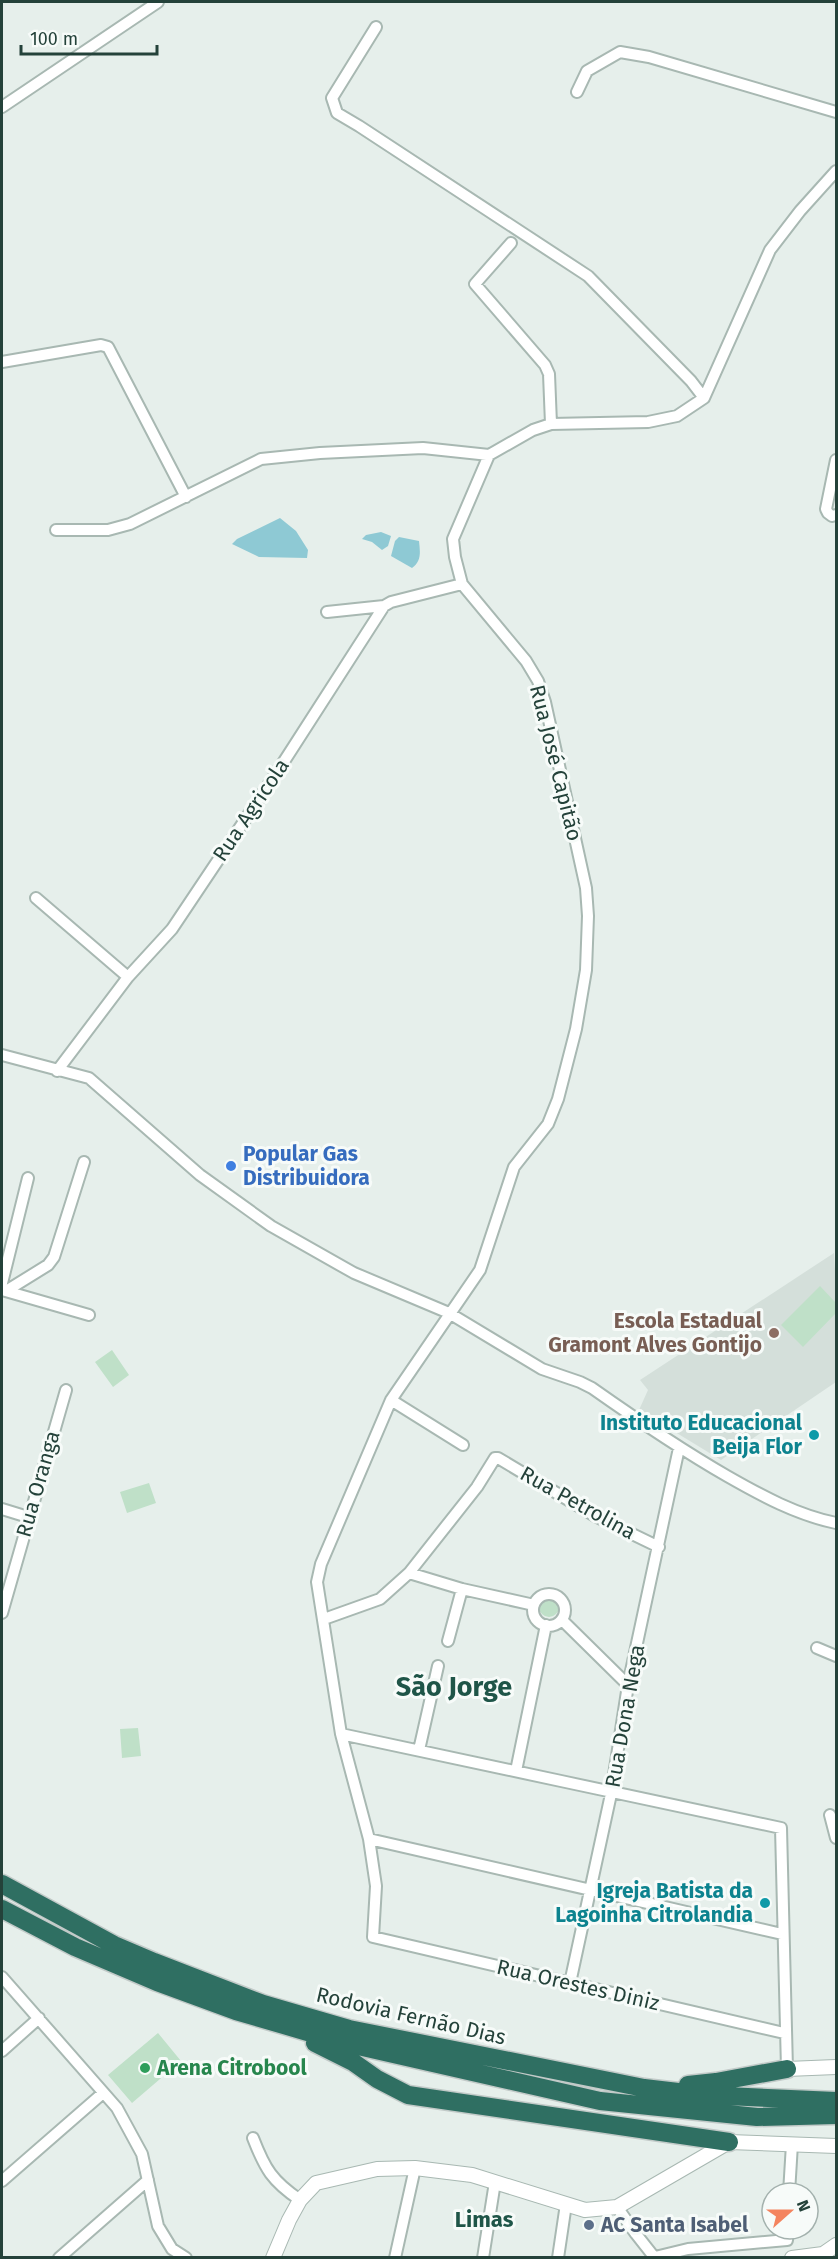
<svg xmlns="http://www.w3.org/2000/svg" width="838" height="2259" viewBox="0 0 838 2259" font-family="'Fira Sans',sans-serif">
<rect width="100%" height="100%" fill="#e6efeb"/>
<!-- built -->
<path fill="#d4dfda" d="M834 1253 836 1286V1382L721 1460 639 1410 648 1390 640 1380Z"/>
<!-- green -->
<path fill="#bfe0c8" d="M820 1286 836 1303V1313L803 1347 781 1325Z
M112 1350 129 1375 113 1387 95 1362Z
M149 1483 156 1503 127 1513 120 1492Z
M539 1607a10 10 0 1 1 20 0a10 10 0 1 1-20 0Z
M138 1728 141 1756 122 1758 120 1729Z
M158 2033 181 2061 132 2103 108 2075Z"/>
<!-- water -->
<path fill="#8ec9d4" d="M280 518 296 531 308 550 307 558 259 557 232 544 237 539Z
M381 532 391 536 388 546 382 550 372 542 362 539 366 535Z
M399 537 419 541C420 551 422 561 412 568L391 556 395 541Z"/>
<g fill="none" stroke-linecap="round" stroke-linejoin="round">
<!-- minor casing -->
<g stroke="#a8b8b2" stroke-width="14">
<path id="minor" d="M376 27 332 98 337 113 359 126 588 276 691 381 704 398
M577 92 587 71 620 52 649 57 836 112
M2 107 158 2
M511 243 475 284 545 365 549 374 551 424
M2 362 101 345 108 347 186 497
M836 460 826 509 828 513 832 516 836 515
M56 530H108L130 524 261 459 320 453 423 448 489 455
M327 612 384 606
M36 898 128 977
M2 1055 89 1078 200 1175 271 1226 354 1273 449 1313 542 1369 580 1382 592 1388C636 1419 680 1449 727 1476 762 1496 797 1515 836 1523
M57 1071 128 977 172 929 283 763 384 606 391 602 462 584
M2 1283 28 1178
M2 1290 89 1315
M6 1291 48 1265 54 1257 84 1162
M391 1400 463 1445
M2 1509 28 1517
M409 1573 462 1589 534 1605
M533 1610a16 16 0 1 1 32 0a16 16 0 1 1-32 0Z
M2 1613 66 1390
M324 1619 380 1599 409 1573 477 1487 495 1458H498L595 1516 659 1547
M562 1620 628 1685
M448 1641 462 1589
M817 1648 836 1656
M341 1734C488 1764 634 1798 781 1828L787 2069
M419 1750 438 1666
M516 1771 546 1625
M830 1815 836 1838
M369 1839 782 1934
M2 1977 117 2108 142 2154 158 2226 172 2249 186 2258
M570 1983 611 1794 628 1685 679 1448
M784 2033 373 1937 376 1886 369 1839 341 1734 317 1582 321 1564 391 1400 480 1270 514 1167 548 1124 558 1099 576 1029 586 970 588 916 586 888 545 702 538 681 526 661 462 584 455 557 453 539 489 455 533 430 551 424 648 422 677 416 704 398 770 250 800 211 836 171
M2 2051 39 2018
M253 2138C265 2169 272 2181 300 2200
M2 2181 103 2093
M789 2193 792 2144
M617 2207 636 2234 655 2258
M655 2257 688 2249 787 2240 788 2229
M59 2258 148 2180
M395 2258 415 2168
M483 2258 495 2182
M558 2258 566 2204"/>
</g>
<!-- tertiary casing -->
<g stroke="#a8b8b2" stroke-width="16">
<path id="tertiary" d="M787 2069 836 2067
M273 2258 289 2220 300 2200 316 2183 377 2169 415 2168 472 2175 585 2210 617 2207 729 2142 836 2146
M792 2258 823 2254 836 2245"/>
</g>
<!-- motorway casing -->
<g stroke="#c2cac8" stroke-width="21">
<path id="motorway" d="M2 1884 114 1945 154 1962 263 2004 349 2029 644 2088 704 2095 836 2101
M2 1909 75 1947 157 1982 236 2011 345 2043 600 2101 757 2117 836 2115
M315 2043 353 2062 377 2079 408 2095 729 2142
M688 2085 716 2082 787 2069"/>
</g>
<!-- minor -->
<use href="#minor" stroke="#fff" stroke-width="10"/>
<!-- tertiary -->
<use href="#tertiary" stroke="#fff" stroke-width="14"/>
<!-- motorway -->
<use href="#motorway" stroke="#2f6f62" stroke-width="18"/>
</g>
<!-- markers -->
<circle fill="#3f7fe0" stroke="#f7fbf9" stroke-width="2" cx="231" cy="1166" r="6"/>
<circle fill="#8d6e63" stroke="#f7fbf9" stroke-width="2" cx="774" cy="1333" r="6"/>
<g fill="#0f9aa8" stroke="#f7fbf9" stroke-width="2">
<circle cx="814" cy="1435" r="6"/>
<circle cx="765" cy="1903" r="6"/>
</g>
<circle fill="#2e9e5b" stroke="#f7fbf9" stroke-width="2" cx="145" cy="2068" r="6"/>
<circle fill="#5c6f8a" stroke="#f7fbf9" stroke-width="2" cx="589" cy="2225" r="6"/>
<g text-anchor="middle" dominant-baseline="central" stroke-width="6" stroke-linejoin="round" paint-order="stroke">
<!-- street labels -->
<g font-size="21" fill="#24423a" stroke="#f7fbf9">
<text transform="translate(556 763) rotate(76)">Rua José Capitão</text>
<text transform="translate(251 810) rotate(-56)">Rua Agricola</text>
<text transform="translate(38 1484) rotate(-74)">Rua Oranga</text>
<text transform="translate(578 1503) rotate(29)">Rua Petrolina</text>
<text transform="translate(625 1716) rotate(-80)">Rua Dona Nega</text>
<text transform="translate(578 1985) rotate(13)">Rua Orestes Diniz</text>
<text transform="translate(411 2016) rotate(13)">Rodovia Fernão Dias</text>
</g>
<!-- shop labels -->
<g font-size="21" font-weight="bold" fill="#366cbe" stroke="#f7fbf9" text-anchor="start">
<text x="243" y="1154">Popular Gas<tspan x="243" dy="24">Distribuidora</tspan></text>
</g>
<!-- education labels -->
<g font-size="21" font-weight="bold" fill="#785e54" stroke="#f7fbf9" text-anchor="end">
<text x="762" y="1321">Escola Estadual<tspan x="762" dy="24">Gramont Alves Gontijo</tspan></text>
</g>
<!-- culture labels -->
<g font-size="21" font-weight="bold" fill="#0d838f" stroke="#f7fbf9" text-anchor="end">
<text x="802" y="1423">Instituto Educacional<tspan x="802" dy="24">Beija Flor</tspan></text>
<text x="753" y="1891">Igreja Batista da<tspan x="753" dy="24">Lagoinha Citrolandia</tspan></text>
</g>
<!-- leisure labels -->
<g font-size="21" font-weight="bold" fill="#27864d" stroke="#f7fbf9" text-anchor="start">
<text x="157" y="2068">Arena Citrobool</text>
</g>
<!-- service labels -->
<g font-size="21" font-weight="bold" fill="#4e5e75" stroke="#f7fbf9" text-anchor="start">
<text x="601" y="2225">AC Santa Isabel</text>
</g>
<!-- neighbourhood labels -->
<g font-size="22" font-weight="bold" fill="#1f5548" stroke="#f7fbf9">
<text x="484" y="2219">Limas</text>
</g>
<!-- district labels -->
<g font-size="27" font-weight="bold" fill="#1f5548" stroke="#f7fbf9">
<text x="454" y="1687">São Jorge</text>
</g>
</g>
<!-- border -->
<rect width="838" height="2259" fill="none" stroke="#24423a" stroke-width="6"/>
<!-- north arrow -->
<g transform="translate(790 2211) rotate(69)"><circle r="28" fill="#f7fbf9" stroke="#a3b1ad" stroke-width="1.5"/>
<path d="M0-4.5L10 22L0 15L-10 22Z" fill="#f4845f"/>
<text y="-9" font-size="16" font-weight="bold" text-anchor="middle" fill="#24423a">N</text>
</g>
<!-- scale -->
<path d="M21 45v9h136v-9" fill="none" stroke="#24423a" stroke-width="3"/>
<text x="30" y="45" font-size="18" fill="#24423a" stroke="#f7fbf9" stroke-width="4.5" paint-order="stroke">100 m</text>
</svg>
